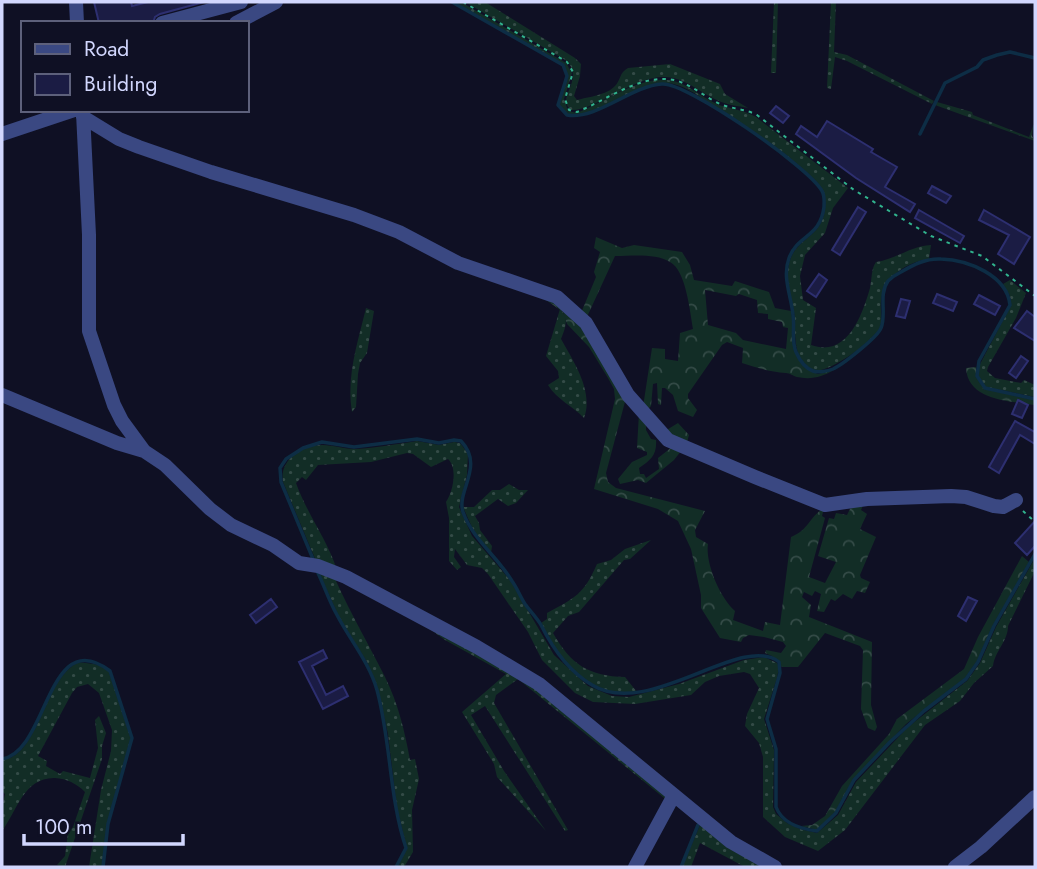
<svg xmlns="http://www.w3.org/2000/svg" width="1037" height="869" viewBox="0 0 1037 869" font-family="Jost,sans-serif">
<defs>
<pattern id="grass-dots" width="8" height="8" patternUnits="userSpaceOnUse" patternTransform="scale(1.75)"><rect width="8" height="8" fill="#122d26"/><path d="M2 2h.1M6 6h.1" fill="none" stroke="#344b47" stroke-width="1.8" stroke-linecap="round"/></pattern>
<pattern id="forest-crowns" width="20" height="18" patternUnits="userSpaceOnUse" patternTransform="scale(1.75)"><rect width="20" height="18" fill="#122d26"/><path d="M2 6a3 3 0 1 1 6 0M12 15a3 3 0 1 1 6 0" fill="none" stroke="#344b47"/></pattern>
</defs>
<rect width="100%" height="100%" fill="#0f1024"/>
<!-- grass -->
<path fill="url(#grass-dots)" d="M454 2H461L566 63 572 73 564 99 568 111 577 113C608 101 646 70 680 83 694 89 706 100 719 105 732 109 744 110 756 117L848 188 833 208 825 233 805 255 800 276 803 300 816 308 811 345C847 358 862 316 870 288 872 279 871 269 876 262 896 259 911 246 931 245L929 259C906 262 884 277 881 301 880 309 883 320 880 327 876 340 834 368 821 370 791 375 796 329 794 312 791 293 784 278 790 260 798 237 821 238 825 209 825 204 826 198 824 193 817 172 734 119 712 105 699 96 682 83 665 83 638 82 593 120 570 115 565 114 562 110 559 105L568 76 563 64Z
M465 2H485L575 58 581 64 580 76 574 96 577 100C588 97 607 95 615 86 621 80 619 73 628 68L670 64 720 84 725 94 748 108C739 106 726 105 717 100 699 92 683 76 663 77 633 77 595 111 571 110 555 97 585 81 567 61Z
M774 2H778L776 73H771Z
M831 2H836L834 52 847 55 934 101 932 104 847 61 835 57 831 89 827 88Z
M937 102 972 112 973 115 1029 137 1033 126 1032 136 1035 141 935 105Z
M1010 280 1026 293 1016 318 988 367 987 371 995 378 1021 383 1024 380 1035 385V397L985 387 978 376V368L1011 305 1010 296 1003 284Z
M366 308 374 311 367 353 360 363 358 374 356 407 352 412C346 376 358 342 366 308Z
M560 309C570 319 565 328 561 339 574 362 594 392 584 418 573 406 557 400 548 385L559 378 558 371 546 356Z
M417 441 439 445 454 442 460 443 464 448 468 454 467 475 459 507 472 536 510 580 554 655 588 686 612 696 629 697 679 684 744 660 764 657 777 663 779 667 777 678 764 719 774 750 773 807 776 814 787 823 800 829 817 833 838 815 856 782 908 727 967 681 980 663 996 627 1035 558V571L1008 626C1008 641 995 651 993 666L974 683 960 701 925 725 845 830 818 851 785 837 763 817V757L759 743 745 726 747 714 759 688 750 674 744 672 719 676 705 682 691 695 635 704 593 702 575 693 542 660 528 632 488 574 482 568 467 565 455 549 454 557 461 567 457 570 449 561V518L446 502C453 492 458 468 448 459L431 467 413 454 407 453 371 462 318 465 306 480 302 477 296 483C307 514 327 539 337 570L316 561 283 482C279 460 302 445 322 445 333 445 344 449 356 449 376 448 397 444 417 441Z
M509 484 519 490H528L516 503 508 506 498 499 475 516 479 523 480 530 492 546 491 553 475 534 463 507H474L492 490H500Z
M651 540 630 559 624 560 579 612 568 616 553 633C571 665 589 676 625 677L637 692C594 702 556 659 541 623L547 619V613C575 598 584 594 597 564L611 560 625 549Z
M317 568 340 577 336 581C351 614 369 645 385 677 398 703 405 732 410 760L415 759 419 779 412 810 413 852 404 867H398L407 848 397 809 388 734 378 690 367 662 339 617Z
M413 617 510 668 670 795 669 802 518 679 496 695 494 703 568 830 565 831 485 706 471 715 504 771 546 831 497 777 494 764 462 712 506 674 445 640Z
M78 662 101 665 109 672 131 738 107 824 102 867H89L101 790 111 751 112 730 99 693 88 684 77 687 72 693 38 756 47 761 46 766 60 774 63 771 90 778 98 748 95 720 99 716 106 733 102 746V759L65 867 57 865 65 856 68 833 73 827 85 792C76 783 67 779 55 778 24 777 17 811 2 831V807L5 794 2 791V760C40 756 40 684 78 662Z
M673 803 768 867H745L700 843 691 867H682L700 825Z"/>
<!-- forest -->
<path fill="url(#forest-crowns)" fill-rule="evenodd" d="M596 237 622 248 634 245 682 252 690 265 694 280 732 286 735 281 769 292 775 308 791 311C796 336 787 364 818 374L834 370C822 377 811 380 797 377 793 376 790 373 786 373 771 372 757 368 742 363L743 348 727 342 722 345 688 394V398L697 410 693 417 678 411 673 395 665 388H662L661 405 658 404 657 383 653 384 651 406 646 411 643 407 652 348 665 349V359L678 361 680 333 693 329C690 312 686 270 670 262 656 253 632 256 615 256L586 319 581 313 596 277 594 272 600 252 594 248ZM705 290 736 296 739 294 757 300 758 313 768 314V319L782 322 783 327 788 328 786 349 743 340 736 333 708 325Z
M536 293 575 315 626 398 606 473 608 482 616 488 705 511 695 530 696 537 708 544C705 563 720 598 735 611L733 620 763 631 765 622 780 625 791 537C809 530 809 517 824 508L822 516 825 518 809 577 825 583 836 562 818 556 829 518 834 519 836 513 847 515 853 503H864L861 510 867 514 860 529 876 537 860 575 861 578 870 582 865 593 857 591 852 599 843 594 835 601 831 599 824 612 817 611 821 594 815 591 812 596 804 592 802 597 811 605 809 617 872 642 871 705 877 727 875 731 868 728 861 709 863 650 860 646 825 633 798 667H782L772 656 765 653 766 650 781 653 786 646 783 642 764 637 749 635 743 638 741 642 720 638 701 608V595L691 549 678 521 658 509 594 489 615 399 614 389 608 378 589 347 567 324 563 312Z
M976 367V376L984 389 1035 400V405C1010 401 968 401 966 368Z
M639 413 646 422V430L651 439 656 440C657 455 651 460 639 468L640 474H644L646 478 659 469 658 458 672 447 681 451 674 460 646 483 638 480 620 484 618 479 632 462 647 455V452L637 448Z
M678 423 689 435 686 446 665 431Z
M1022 556 1029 562 993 625 977 661 965 678 906 724 853 780 835 812 817 830 801 826 812 825 825 816 842 786 889 734 897 719 964 669 978 637Z"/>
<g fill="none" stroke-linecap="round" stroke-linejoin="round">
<!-- stream -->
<path stroke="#0d2d45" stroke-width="3.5" d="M452 2 563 65 567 76 558 105 567 115C597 120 631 86 662 84 687 82 810 168 822 191 825 196 824 202 824 207 820 238 798 234 789 258 782 277 791 295 793 315 795 327 791 340 796 352 799 359 805 368 813 371 818 373 828 371 833 369 842 365 878 337 881 328 887 314 878 295 888 281 891 278 897 274 901 272 913 265 926 258 941 259 968 260 1007 275 1010 305L979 361 977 376 985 388 1035 399
M1035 126V136
M920 134 945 83 977 67 983 60 997 55 1010 52 1035 58
M313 559 281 482 280 468 286 459 303 448 322 442 354 447 417 439 439 443 454 440 461 441C485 466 456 491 463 512 473 540 497 556 512 581 517 588 520 596 525 604 530 611 537 618 541 625 553 649 568 671 592 685 649 720 741 632 779 662L780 673 767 719 776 749V807C782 823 801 829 817 831L836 813 854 780 890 742 924 711 966 679 978 662 994 626 1035 554
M317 571C324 585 329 601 337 615 350 640 369 662 377 690 391 742 389 797 406 848L396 867
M2 759C48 753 47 623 110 671L132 738 108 824 103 867
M681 867 698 825"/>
</g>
<!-- building -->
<path fill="#1b1c44" stroke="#2d2f70" stroke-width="2" d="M94 2H131L132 6 148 2H204L160 14 155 17 153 23H99Z
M776 106 789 116 783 123 770 113Z
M827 121 873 149 871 152 897 167 885 187 915 204 910 212 856 178 796 134 801 126 817 137Z
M932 186 951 196 946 203 928 193Z
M858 207 866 212 840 255 832 250Z
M919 210 964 236 960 243 915 218Z
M984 210 1030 237 1014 264 998 254 1009 235 979 220Z
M819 274 827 280 816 297 807 291Z
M937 294 957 302 953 311 933 303Z
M979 295 1000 306 995 315 974 304Z
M901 299 910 301 905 318 896 316Z
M1027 311 1035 317V341L1014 328Z
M1021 356 1028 361 1016 378 1009 373Z
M1018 400 1028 405 1022 418 1012 414Z
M1015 421 1035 432V444L1020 435 999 473 989 467Z
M1035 521V546L1027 555 1015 543Z
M968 597 977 601 966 621 958 616Z
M271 599 277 607 256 623 250 615Z
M323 650 327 658 312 666 326 695 343 686 348 696 323 709 299 662Z"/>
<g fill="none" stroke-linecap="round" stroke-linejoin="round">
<!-- path -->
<path stroke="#31b48e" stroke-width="2" stroke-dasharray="3.5 5" stroke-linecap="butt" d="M463 2 567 62 573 72 565 99 569 110 577 112C607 100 644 71 678 81 692 86 703 95 716 102 728 109 744 108 757 115L854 190 931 236 982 256 1035 296
M1023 511 1035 522"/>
<!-- minor -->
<path stroke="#3a4882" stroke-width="14" d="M76 2 77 23
M162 23 241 2
M236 23 276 2
M83 113 89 235V331L114 405 122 421 144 451
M83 117 119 139 139 147 211 172 354 215 399 232 458 263 557 297 586 323 628 395 668 440 755 477 825 505 867 499 951 496 966 497 994 506 1003 507 1016 500
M2 134 74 110
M2 395 117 443 144 451 165 465 210 509 231 525 273 545 299 563 318 566 346 577 477 647 539 684 731 842 775 867
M635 867 674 795
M955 867 981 847 1035 797"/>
</g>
<!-- border -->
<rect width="1037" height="869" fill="none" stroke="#d2d7fe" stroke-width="7"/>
<!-- legend -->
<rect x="21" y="21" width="228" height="91" fill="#0f1024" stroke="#5d607b" stroke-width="2"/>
<rect x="35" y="44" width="35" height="10" fill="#3a4882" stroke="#5d607b" stroke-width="2"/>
<text x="84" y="56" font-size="21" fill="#d2d7fe">Road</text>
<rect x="35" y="74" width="35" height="21" fill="#1b1c44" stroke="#5d607b" stroke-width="2"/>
<text x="84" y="91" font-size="21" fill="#d2d7fe">Building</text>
<!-- scale -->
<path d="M24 834v10h159v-10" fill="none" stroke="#d2d7fe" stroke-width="3.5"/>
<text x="35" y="834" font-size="21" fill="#d2d7fe" stroke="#0f1024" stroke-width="5" paint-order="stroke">100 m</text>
</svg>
